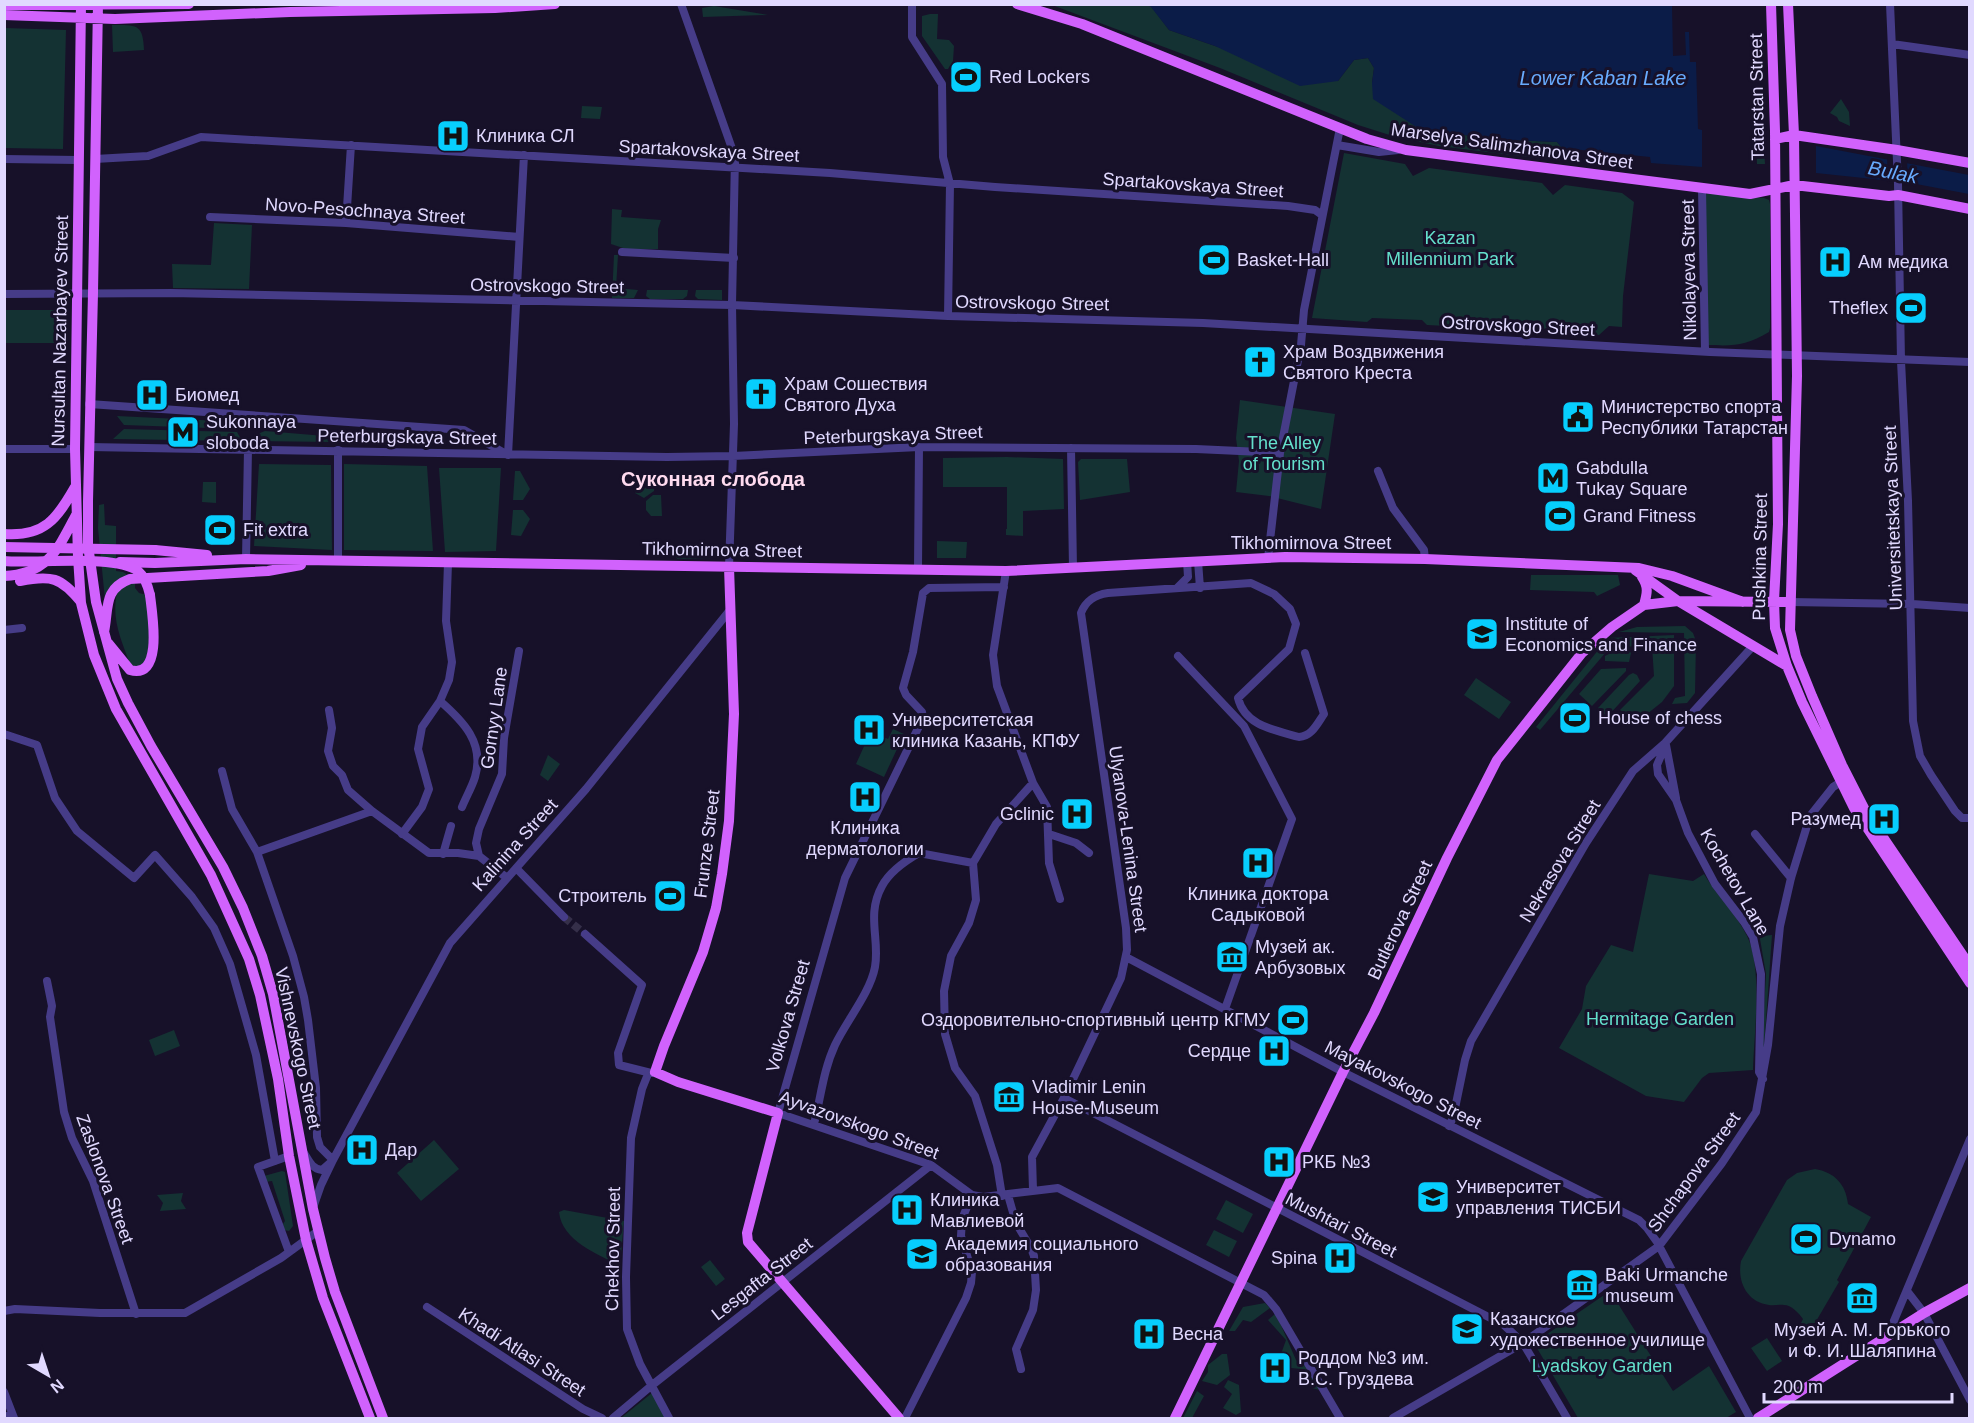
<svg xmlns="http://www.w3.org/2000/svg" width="1974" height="1423" viewBox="0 0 1974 1423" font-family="Arial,sans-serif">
<rect width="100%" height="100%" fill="#171129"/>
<!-- green -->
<path fill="#143233" d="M1052 5H1147L1151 6 1169 30 1215 46 1338 81 1354 60 1368 58 1374 68 1372 83 1418 128 1491 139 1557 142 1562 148 1560 161 1439 146 1396 137 1358 125 1220 68Z
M714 6 768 15 703 17 702 8Z
M930 14H938L937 39 949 40 954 46 953 61 948 69H945L922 36V16Z
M112 25C137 25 143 24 144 50L113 52Z
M5 28 66 30 63 149 5 148Z
M1841 99 1849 112 1850 126 1839 121 1837 117 1830 113Z
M1755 103H1761L1765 164H1757Z
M582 106 602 107 600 119 581 118Z
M1344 153 1405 164 1413 176 1429 168 1542 183 1553 195 1565 185 1622 193 1634 202 1623 296 1622 327 1609 326 1599 335 1547 332 1538 321 1525 330 1427 325 1422 320 1372 318 1367 322 1312 318Z
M1705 193 1764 198 1769 200 1770 204V328L1769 332C1745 346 1735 346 1708 345Z
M612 209 622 210 621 217 661 220 658 229V249H626L611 244Z
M214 223 252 225 249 289 173 288 172 264 211 265Z
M614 255H618L616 288 638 290 634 298H612Z
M647 290H688L687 296 683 299H650L646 296Z
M696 290H722V300L698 299 695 296Z
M5 310H58V343H5Z
M1240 400 1335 414 1321 509 1269 496 1236 492 1239 461 1236 438Z
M117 416 241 422 236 429 124 425Z
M124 429 237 432 242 441 113 439Z
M363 430 408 432 426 443 345 442Z
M265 431 325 436 332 442 253 441 260 433Z
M1007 457 1063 459 1064 509 1023 511V536L1006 535V529H1007V487H943V458Z
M1081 459H1127L1130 492 1080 500 1078 462Z
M259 464 331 465 332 550 254 546Z
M344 464 427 466 433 551 344 550Z
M439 468H501L496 551 445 552Z
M515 471H520L530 489 523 500H513Z
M642 473H654V491L644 498 635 493 641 484Z
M203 482H216V503L202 502Z
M653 495H661L662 516H651L646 510V501Z
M104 504 105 525 116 526V571L123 572 131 577 105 600 98 528 99 505Z
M513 510H523L530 519 521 536 511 535Z
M937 541 967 542 966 558H937Z
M672 552H724L718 558 678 559 672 555Z
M1531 575H1618L1620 585 1597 596 1594 592 1530 590Z
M135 583V588L139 593 147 595 150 631 147 665 131 667C121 639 110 618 118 588Z
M1685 626 1693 633 1696 641 1695 693 1687 703 1672 704 1675 698 1685 696 1684 633 1619 632 1637 627Z
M1674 635V686L1662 702 1637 722 1620 710 1654 676 1652 646 1614 647 1606 652 1540 730 1536 727 1608 638Z
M1617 650 1629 651 1631 653 1629 662 1605 661V656Z
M1626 668V671L1592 706 1579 694 1601 669Z
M1633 673 1637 675 1640 681 1607 717 1599 714 1598 708 1629 675Z
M1476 678 1511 702 1499 719 1464 695Z
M893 729 904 734 884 777 856 764 871 731 888 739Z
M548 755 560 764 548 781 540 775Z
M1649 874 1693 881 1704 874C1717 896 1736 913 1747 936 1763 967 1754 1034 1753 1070L1709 1073 1702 1078 1684 1102 1646 1096 1559 1048 1582 1009 1586 986 1611 945 1633 952Z
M1772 935 1763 1062H1761L1766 974 1760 939 1761 936Z
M174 1030 180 1046 155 1056 149 1040Z
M434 1140 459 1169 421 1201 397 1173Z
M1815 1169C1834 1172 1846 1184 1848 1204L1871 1217 1837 1280 1839 1282 1815 1323H1811L1808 1328 1801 1323 1803 1319C1799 1313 1791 1305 1784 1305 1779 1304 1774 1306 1769 1305 1747 1302 1737 1282 1741 1261L1787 1180 1797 1173Z
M282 1171 285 1172 293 1226 289 1231 284 1230 283 1224 285 1221 272 1181 265 1182 264 1176Z
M183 1193 181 1201 186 1209 160 1211 163 1203 157 1195Z
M1226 1200 1253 1214 1243 1233 1216 1219Z
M564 1210 624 1221 620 1266C598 1254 562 1241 559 1212Z
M1214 1230 1237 1241 1229 1257 1206 1245Z
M710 1260 725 1279 716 1286 701 1267Z
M1610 1291 1673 1391 1709 1366 1736 1412 1726 1418H1578L1534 1343Z
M1265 1303 1270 1308 1251 1322 1243 1320 1235 1331H1229L1243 1307Z
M1275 1314 1280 1323 1296 1360 1307 1366 1320 1390 1312 1388 1302 1369 1291 1368 1290 1358 1281 1354 1286 1340 1268 1320Z
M1767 1338 1782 1361 1767 1371 1751 1348Z
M1222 1354H1227L1230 1375 1217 1385 1202 1381 1208 1372V1365Z
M1228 1380 1239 1385 1241 1412 1236 1415 1223 1408 1232 1394 1224 1387Z
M1197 1391 1204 1396 1192 1418H1183Z
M652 1393 667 1418H621Z"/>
<!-- water -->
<path fill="#0b1c48" d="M1147 5H1672L1673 56 1686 55 1685 32H1689L1690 62H1696L1698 129 1702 130V167L1651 163 1650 157 1562 148 1557 142 1491 139 1418 128 1373 99 1372 83 1374 68 1368 58 1354 60 1338 81 1300 86 1215 46 1169 30 1151 7Z
M1816 146 1969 175V194L1911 183 1816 173Z"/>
<!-- pier -->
<path fill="#171129" d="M1887 156 1907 160 1908 186 1888 183Z"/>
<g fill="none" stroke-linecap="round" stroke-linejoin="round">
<!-- minor-tunnel -->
<path stroke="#352f49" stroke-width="8" stroke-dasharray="8 4" stroke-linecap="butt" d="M564 917 585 934"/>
<!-- minor -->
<path stroke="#463c88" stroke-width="8" d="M681 4 735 157 732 305 734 424 729 567
M912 4V37L942 84 943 157 950 184 948 316
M1890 4 1898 184 1901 361 1908 501 1913 721 1920 756 1931 775 1955 811 1962 818H1970
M1892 44 1970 55
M1337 145 1379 152 1398 150
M4 159 78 160
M95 159 148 156 201 137 830 173 995 187 1288 206 1315 210 1322 215
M1702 189 1705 351
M210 217 346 223 519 237
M346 223 351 145
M622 252 734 258
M4 294 171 293 732 305 948 316 1203 323 1710 352 1970 362
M89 404 464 430 506 454
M89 447 667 457 733 456 919 447 1196 449 1280 453
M1071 448 1073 568
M4 449H75
M508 455 524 155
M1378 471 1393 508 1424 550 1425 559
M1268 558 1280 453 1301 345 1304 310 1340 128
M246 559 248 449
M338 561V450
M1198 561 1200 588
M918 569 919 447
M1006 571 993 655 997 686 1033 783 1047 807 1049 863 1060 899
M1004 587 929 588 923 593 913 652 903 688 906 695 922 712 923 718 845 878 778 1113 931 1165 972 1195 983 1197 1058 1188 1264 1295 1276 1309 1340 1418
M1177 588 1188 577 1187 561
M1790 602 1912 604 1970 608
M4 630 22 628
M1178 656 1244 726 1292 819 1225 1009
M440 701C463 721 485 743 475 777 472 787 466 797 462 807
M329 710 332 728 328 751 333 766 342 775 348 790 372 811 429 853H458L479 856 507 878
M4 734 37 745 55 798 77 831 134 878 155 855 192 897 214 928 230 964 256 1055 275 1161
M1666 745 1676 798
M1665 746 1657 765 1658 774 1676 800 1688 833 1715 884 1744 922 1753 937 1761 974 1759 1072 1763 1079
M222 771 232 809 257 852 293 956 304 997 308 1020 316 1088 317 1137 320 1147 333 1160
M402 834 422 807 429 789 418 749 422 727 440 701 449 680 452 662 446 621 448 563
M1049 834 1076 843 1089 853
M1755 834 1791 878
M257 852 372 811
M443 854 451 826
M479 856 476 843 479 829 502 774 504 738 519 651
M516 868 564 917
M585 934 642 985 618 1053 619 1065 651 1073
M1126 957 1343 1072 1639 1220 1647 1228 1657 1242 1750 1418
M47 981 52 1006 50 1017 64 1112 72 1138 93 1181 136 1314
M648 1074 642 1089 631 1138 626 1277 627 1329 640 1364 669 1418
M1064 1098 1504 1325 1523 1343 1567 1418
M814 1124C821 1097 823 1071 835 1045 847 1020 870 993 875 967 880 939 866 915 882 886 890 871 905 861 919 853L973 863
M1449 1126 1453 1118 1465 1060 1471 1041 1586 843 1633 771 1665 743 1753 646
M304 1153C309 1161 312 1169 322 1170L330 1163
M1033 1190 1032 1157 1064 1098 1121 978 1127 950 1126 928 1081 613C1086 600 1095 595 1108 593L1251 583 1274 594 1290 609 1296 624 1289 649 1238 698C1245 726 1274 730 1299 737 1312 736 1317 724 1324 714L1305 653
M1008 1195 1016 1223 1031 1248 1034 1256 1036 1290 1033 1310 1016 1349 1021 1369
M1002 1196 997 1165 975 1096 955 1068 945 1034 944 991 951 956 969 923 976 900 973 863 996 824 1033 783
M314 1205 321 1185 333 1160 450 943 586 789 730 610
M289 1252 258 1167 289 1156
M1907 1291 1924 1313 1970 1400
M427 1307 583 1409 602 1418
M4 1311 15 1309 100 1313H185L281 1258 318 1231
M1888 1335 1970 1139
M4 1392 14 1418
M5 1418 12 1413
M613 1418 651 1386 931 1165
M905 1418 966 1298 971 1283 972 1272 961 1236 962 1219 972 1195
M1393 1418 1523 1343 1659 1246 1722 1163 1756 1112 1768 1045 1780 926 1791 878 1810 816 1833 787 1841 782"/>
<!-- major -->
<path stroke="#d162fd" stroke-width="10" d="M81 4 75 449 78 557 81 603 94 655 116 709 211 875 249 959 260 995 278 1079 289 1156 306 1240 323 1298 370 1418
M98 4 93 293 88 501V545L96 602 117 679 128 703 151 746 223 867 243 908 262 956 273 994 313 1209 325 1258 335 1292 383 1418
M1017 4 1082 24 1367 139 1406 150 1750 194 1794 185 1889 196 1898 195 1970 209
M1771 4 1775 131 1777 405 1778 524 1774 601 1775 628 1787 666 1802 702 1854 808 1970 983
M1788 4 1794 135 1797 376 1790 630 1796 656 1812 696 1842 765 1866 812 1970 966
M4 5 189 4
M4 15 115 19 290 12 495 8 555 4
M1775 139 1794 135 1897 150 1970 163
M4 534C44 537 57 519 75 487
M155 550 207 555
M120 562 155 563 246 559 1006 571 1285 557 1425 559 1639 568 1672 576 1743 602
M729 567 734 714 729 821 722 874 716 908 703 952 664 1046 655 1072 678 1082 778 1113 747 1233 748 1242 899 1418
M1635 570 1678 601 1787 666
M4 576C48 574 58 549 76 515
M1642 577C1649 587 1647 594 1644 605
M20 581C51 575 61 577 81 602
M104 632C109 608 103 589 130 579L268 571 301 565
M108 643 130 670C164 680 152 613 150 595
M1175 1418 1343 1072 1374 1013 1447 858 1497 760 1582 653 1612 627 1644 605 1678 601 1790 602
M1758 1418 1924 1313 1970 1288"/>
<!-- major-bridge -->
<path stroke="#d162fd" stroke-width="10" d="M4 547 155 550
M4 561C34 564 117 554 138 571 145 577 148 586 150 595"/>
</g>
<!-- icons -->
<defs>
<g id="stadium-square" transform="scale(1.725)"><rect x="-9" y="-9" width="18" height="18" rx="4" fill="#07cefd" stroke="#171129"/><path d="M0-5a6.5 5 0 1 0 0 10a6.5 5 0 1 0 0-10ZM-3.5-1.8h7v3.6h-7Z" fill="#111"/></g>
<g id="hospital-square" transform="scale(1.725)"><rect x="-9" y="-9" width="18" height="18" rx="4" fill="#07cefd" stroke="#171129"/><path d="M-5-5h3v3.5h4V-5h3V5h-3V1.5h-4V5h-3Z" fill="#111"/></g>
<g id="church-square" transform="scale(1.725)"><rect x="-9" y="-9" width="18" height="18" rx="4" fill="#07cefd" stroke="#171129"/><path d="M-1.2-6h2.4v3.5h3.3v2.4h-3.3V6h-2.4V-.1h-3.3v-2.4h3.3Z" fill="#111"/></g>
<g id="civic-square" transform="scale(1.725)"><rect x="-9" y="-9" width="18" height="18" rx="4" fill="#07cefd" stroke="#171129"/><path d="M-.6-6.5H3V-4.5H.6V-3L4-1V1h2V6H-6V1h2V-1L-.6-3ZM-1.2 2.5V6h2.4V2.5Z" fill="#111"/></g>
<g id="metro-square" transform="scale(1.725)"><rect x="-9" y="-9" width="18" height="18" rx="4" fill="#07cefd" stroke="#171129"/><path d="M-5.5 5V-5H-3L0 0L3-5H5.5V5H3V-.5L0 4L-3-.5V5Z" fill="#111"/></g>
<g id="university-square" transform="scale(1.725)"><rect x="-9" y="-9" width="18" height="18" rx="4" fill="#07cefd" stroke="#171129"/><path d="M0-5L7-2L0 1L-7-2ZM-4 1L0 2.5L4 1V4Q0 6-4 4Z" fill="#111"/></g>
<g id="museum-square" transform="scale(1.725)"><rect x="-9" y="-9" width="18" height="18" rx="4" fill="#07cefd" stroke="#171129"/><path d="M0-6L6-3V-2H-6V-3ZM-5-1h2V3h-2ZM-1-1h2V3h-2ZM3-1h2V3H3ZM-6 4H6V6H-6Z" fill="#111"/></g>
</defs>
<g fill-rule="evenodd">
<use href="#stadium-square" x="966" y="77"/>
<use href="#hospital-square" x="453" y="136"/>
<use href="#stadium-square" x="1214" y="260"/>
<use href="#hospital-square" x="1835" y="262"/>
<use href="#stadium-square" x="1911" y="308"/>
<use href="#church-square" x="1260" y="362"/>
<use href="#church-square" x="761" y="394"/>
<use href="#hospital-square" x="152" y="395"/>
<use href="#civic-square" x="1578" y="417"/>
<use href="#metro-square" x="183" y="432"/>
<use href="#metro-square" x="1553" y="478"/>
<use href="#stadium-square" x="1560" y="516"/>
<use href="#stadium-square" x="220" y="530"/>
<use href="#university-square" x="1482" y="634"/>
<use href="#stadium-square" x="1575" y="718"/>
<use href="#hospital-square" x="869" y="730"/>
<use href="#hospital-square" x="865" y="797"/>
<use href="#hospital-square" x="1077" y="814"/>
<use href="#hospital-square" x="1884" y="819"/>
<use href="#hospital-square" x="1258" y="863"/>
<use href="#stadium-square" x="670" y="896"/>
<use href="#museum-square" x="1232" y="957"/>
<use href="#stadium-square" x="1293" y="1020"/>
<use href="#hospital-square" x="1274" y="1051"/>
<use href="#museum-square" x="1009" y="1097"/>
<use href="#hospital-square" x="362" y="1150"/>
<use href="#hospital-square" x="1279" y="1162"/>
<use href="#university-square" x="1433" y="1197"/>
<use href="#hospital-square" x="907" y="1210"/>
<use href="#stadium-square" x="1806" y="1239"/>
<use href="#university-square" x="922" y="1254"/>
<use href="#hospital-square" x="1340" y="1258"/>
<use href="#museum-square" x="1582" y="1285"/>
<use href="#museum-square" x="1862" y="1298"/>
<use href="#university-square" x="1467" y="1329"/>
<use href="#hospital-square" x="1149" y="1334"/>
<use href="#hospital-square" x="1275" y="1368"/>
</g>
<g text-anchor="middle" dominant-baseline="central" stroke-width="6" stroke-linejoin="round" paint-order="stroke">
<!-- poi labels -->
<g font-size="18" fill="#e1d9ff" stroke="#171129" text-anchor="start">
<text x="989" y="77">Red Lockers</text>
<text x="476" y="136">Клиника СЛ</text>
<text x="1237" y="260">Basket-Hall</text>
<text x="1858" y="262">Ам медика</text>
<text x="1888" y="308" text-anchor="end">Theflex</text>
<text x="1283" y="352">Храм Воздвижения<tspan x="1283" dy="21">Святого Креста</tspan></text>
<text x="784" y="384">Храм Сошествия<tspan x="784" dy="21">Святого Духа</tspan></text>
<text x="175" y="395">Биомед</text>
<text x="1601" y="407">Министерство спорта<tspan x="1601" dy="21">Республики Татарстан</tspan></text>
<text x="206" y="422">Sukonnaya<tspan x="206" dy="21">sloboda</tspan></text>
<text x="1576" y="468">Gabdulla<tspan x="1576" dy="21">Tukay Square</tspan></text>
<text x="1583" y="516">Grand Fitness</text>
<text x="243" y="530">Fit extra</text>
<text x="1505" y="624">Institute of<tspan x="1505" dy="21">Economics and Finance</tspan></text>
<text x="1598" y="718">House of chess</text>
<text x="892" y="720">Университетская<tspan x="892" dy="21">клиника Казань, КПФУ</tspan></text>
<text x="1054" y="814" text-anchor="end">Gclinic</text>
<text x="1861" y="819" text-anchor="end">Разумед</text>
<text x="865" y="828" text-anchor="middle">Клиника<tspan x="865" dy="21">дерматологии</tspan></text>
<text x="1258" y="894" text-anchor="middle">Клиника доктора<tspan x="1258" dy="21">Садыковой</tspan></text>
<text x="647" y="896" text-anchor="end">Строитель</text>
<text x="1255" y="947">Музей ак.<tspan x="1255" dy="21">Арбузовых</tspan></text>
<text x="1270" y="1020" text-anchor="end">Оздоровительно-спортивный центр КГМУ</text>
<text x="1251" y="1051" text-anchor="end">Сердце</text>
<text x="1032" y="1087">Vladimir Lenin<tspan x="1032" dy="21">House-Museum</tspan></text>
<text x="385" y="1150">Дар</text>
<text x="1302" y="1162">РКБ №3</text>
<text x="1456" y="1187">Университет<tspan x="1456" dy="21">управления ТИСБИ</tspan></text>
<text x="930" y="1200">Клиника<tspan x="930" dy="21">Мавлиевой</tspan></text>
<text x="1829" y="1239">Dynamo</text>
<text x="945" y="1244">Академия социального<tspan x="945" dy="21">образования</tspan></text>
<text x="1317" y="1258" text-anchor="end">Spina</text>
<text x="1605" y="1275">Baki Urmanche<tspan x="1605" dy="21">museum</tspan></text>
<text x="1490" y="1319">Казанское<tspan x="1490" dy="21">художественное училище</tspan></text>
<text x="1862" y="1330" text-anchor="middle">Музей А. М. Горького<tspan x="1862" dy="21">и Ф. И. Шаляпина</tspan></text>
<text x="1172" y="1334">Весна</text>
<text x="1298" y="1358">Роддом №3 им.<tspan x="1298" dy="21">В.С. Груздева</tspan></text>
</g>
<!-- street labels -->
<g font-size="18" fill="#e1d9ff" stroke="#171129">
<text transform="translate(1757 97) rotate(-91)">Tatarstan Street</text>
<text transform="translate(1512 146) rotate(8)">Marselya Salimzhanova Street</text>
<text transform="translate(709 151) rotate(3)">Spartakovskaya Street</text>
<text transform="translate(1193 185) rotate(4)">Spartakovskaya Street</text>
<text transform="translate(365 211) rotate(4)">Novo-Pesochnaya Street</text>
<text transform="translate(1689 270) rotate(-91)">Nikolayeva Street</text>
<text transform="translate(547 286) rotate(1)">Ostrovskogo Street</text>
<text transform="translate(1032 303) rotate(1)">Ostrovskogo Street</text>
<text transform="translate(1518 326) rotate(3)">Ostrovskogo Street</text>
<text transform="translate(60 331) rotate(-89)">Nursultan Nazarbayev Street</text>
<text transform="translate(893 435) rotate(-2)">Peterburgskaya Street</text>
<text transform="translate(407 437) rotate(1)">Peterburgskaya Street</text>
<text transform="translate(1893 518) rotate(-92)">Universitetskaya Street</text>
<text x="1311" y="543">Tikhomirnova Street</text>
<text transform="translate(722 550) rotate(1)">Tikhomirnova Street</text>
<text transform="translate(1760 557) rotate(-89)">Pushkina Street</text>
<text transform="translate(494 718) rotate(-82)">Gornyy Lane</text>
<text transform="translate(1128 839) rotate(82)">Ulyanova-Lenina Street</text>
<text transform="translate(707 844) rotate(-83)">Frunze Street</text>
<text transform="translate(515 845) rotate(-48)">Kalinina Street</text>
<text transform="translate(1560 861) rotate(-59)">Nekrasova Street</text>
<text transform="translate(1735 882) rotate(60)">Kochetov Lane</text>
<text transform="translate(1400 920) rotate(-65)">Butlerova Street</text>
<text transform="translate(788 1016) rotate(-74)">Volkova Street</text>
<text transform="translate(298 1048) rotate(78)">Vishnevskogo Street</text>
<text transform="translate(1403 1085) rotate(27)">Mayakovskogo Street</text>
<text transform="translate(859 1125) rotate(20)">Ayvazovskogo Street</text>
<text transform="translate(1694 1172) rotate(-54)">Shchapova Street</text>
<text transform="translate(105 1179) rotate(70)">Zaslonova Street</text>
<text transform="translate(1341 1225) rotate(27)">Mushtari Street</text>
<text transform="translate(613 1249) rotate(-89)">Chekhov Street</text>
<text transform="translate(762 1279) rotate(-38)">Lesgafta Street</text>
<text transform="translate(522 1352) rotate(33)">Khadi Atlasi Street</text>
</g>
<!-- park labels -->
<g font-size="18" fill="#64e0cc" stroke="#171129">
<text x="1450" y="238">Kazan<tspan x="1450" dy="21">Millennium Park</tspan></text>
<text x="1284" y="443">The Alley<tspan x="1284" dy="21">of Tourism</tspan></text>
<text x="1660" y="1019">Hermitage Garden</text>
<text x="1602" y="1366">Lyadskoy Garden</text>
</g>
<!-- water labels -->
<g font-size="20" font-style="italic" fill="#68abfe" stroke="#171129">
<text x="1603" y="78">Lower Kaban Lake</text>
<text transform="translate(1893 172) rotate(11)">Bulak</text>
</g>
<!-- neighbourhood labels -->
<g font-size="20" font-weight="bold" fill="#ffdbef" stroke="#171129">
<text x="713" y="479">Суконная слобода</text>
</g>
</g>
<!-- border -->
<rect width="1974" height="1423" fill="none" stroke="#e1d9ff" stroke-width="12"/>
<!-- north arrow -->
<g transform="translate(48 1375) rotate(141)" stroke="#171129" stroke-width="4.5" paint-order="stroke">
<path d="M0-4.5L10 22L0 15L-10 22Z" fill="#e1d9ff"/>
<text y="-9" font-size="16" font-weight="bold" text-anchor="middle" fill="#e1d9ff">N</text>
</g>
<!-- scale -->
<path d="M1764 1393v9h188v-9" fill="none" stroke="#e1d9ff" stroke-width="3"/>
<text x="1773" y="1393" font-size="18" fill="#e1d9ff" stroke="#171129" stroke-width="4.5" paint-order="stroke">200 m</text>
</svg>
